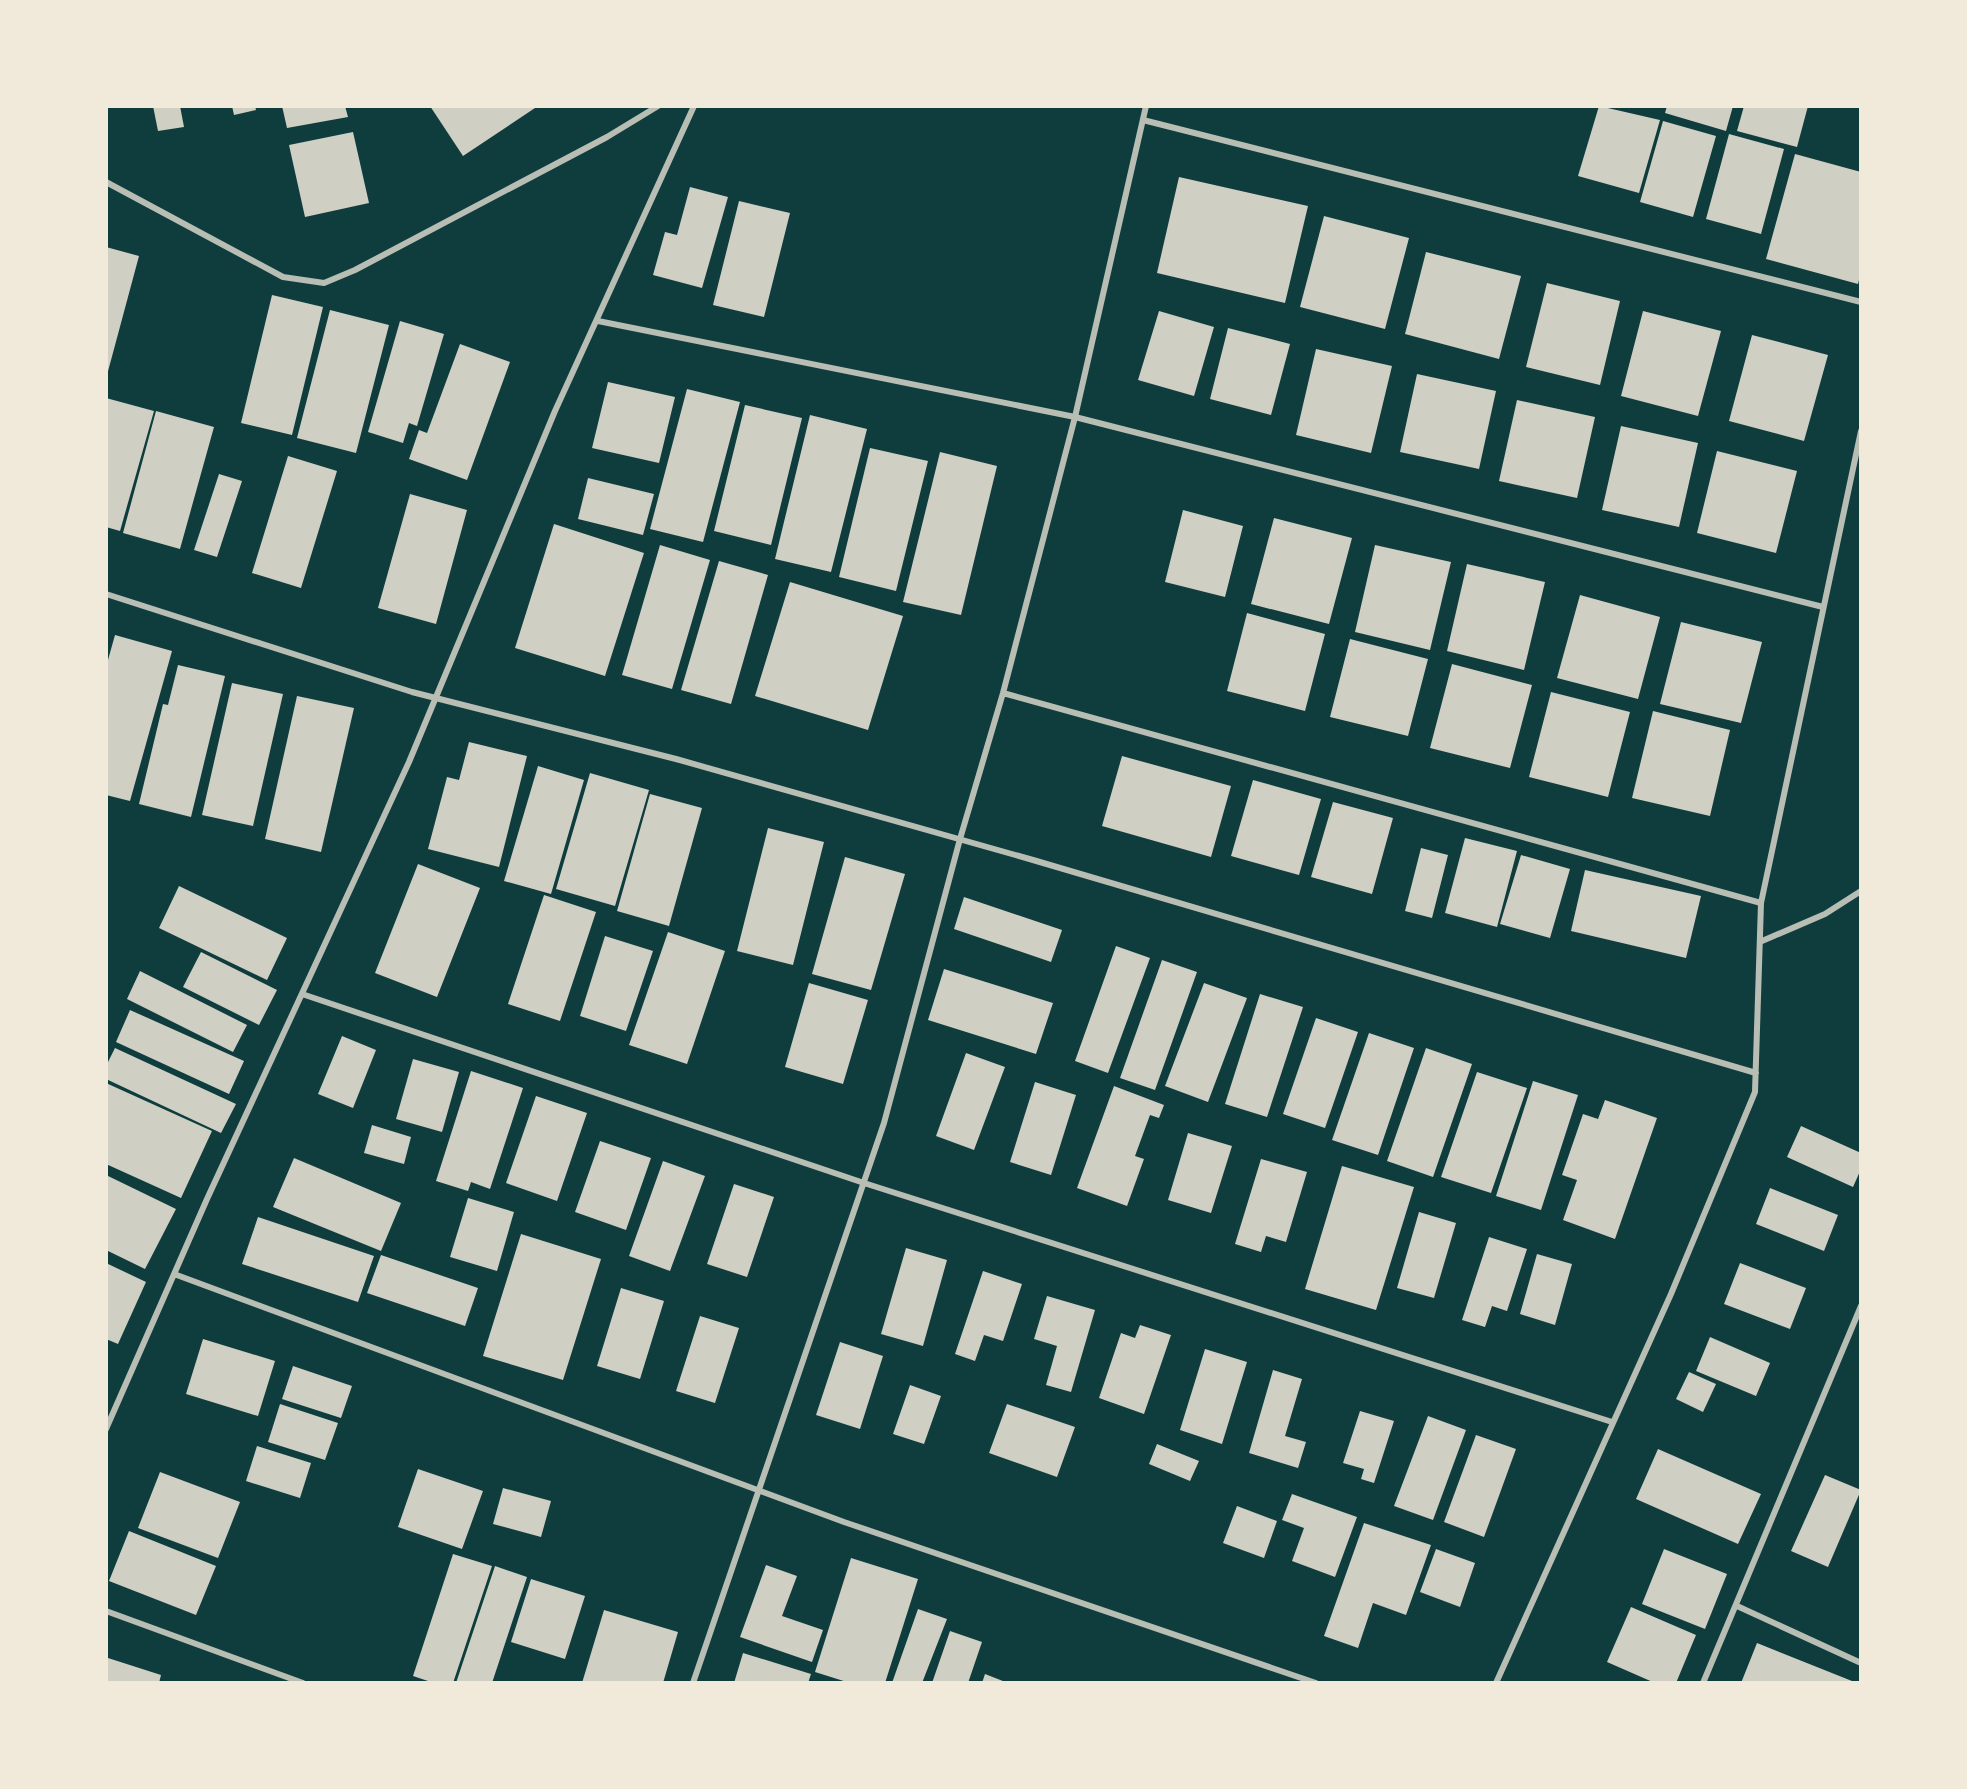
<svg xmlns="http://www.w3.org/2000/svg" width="1967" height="1789" viewBox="0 0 1967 1789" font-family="'Titillium Web',sans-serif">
<rect width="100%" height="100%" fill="#0f3d3e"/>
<!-- building -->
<path fill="#cfcfc3" d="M153 106H180L184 127 158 131Z
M232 106H255L256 110 234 115Z
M282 106H345L348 117 287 128Z
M430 106H538L463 156Z
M1599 106 1660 120 1639 193 1578 176Z
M1667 106H1733L1726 131 1665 113Z
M1744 106H1808L1797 147 1737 131Z
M1663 121 1716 136 1693 217 1640 202Z
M353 132 369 203 305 217 289 145Z
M1729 134 1784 149 1761 234 1706 219Z
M1795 154 1861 172V272L1858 284 1766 259Z
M1179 177 1308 206 1285 303 1157 273Z
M690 187 728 197 702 288 653 275 665 232 677 235Z
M739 201 790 213 764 317 713 305Z
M1324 216 1409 238 1385 329 1300 307Z
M106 247 139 256 107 375H106Z
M1426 252 1521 276 1499 359 1405 334Z
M1547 283 1620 301 1600 385 1526 367Z
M272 295 323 307 292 435 241 423Z
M330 310 389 325 356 453 297 438Z
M1159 311 1214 327 1194 396 1138 380Z
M1643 311 1721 331 1698 416 1621 396Z
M400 321 444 334 417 426 409 423 403 443 368 432Z
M1228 328 1290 344 1271 415 1210 399Z
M1752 335 1828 355 1804 441 1729 421Z
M460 344 510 362 467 480 409 459 419 430 427 433Z
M1316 349 1392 366 1371 453 1296 435Z
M1417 374 1496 391 1479 469 1400 452Z
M608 382 675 397 659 463 592 448Z
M687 389 740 402 703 542 650 529Z
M106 398 154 411 120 531 106 527Z
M1517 400 1595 417 1577 498 1499 481Z
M745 405 802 418 771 545 714 531Z
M156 411 214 427 180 549 123 533Z
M810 415 867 429 831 572 775 559Z
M1621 426 1698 443 1679 527 1602 510Z
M870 448 928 461 896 591 839 577Z
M1717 451 1797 471 1776 553 1697 533Z
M940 452 997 466 961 615 903 602Z
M288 456 337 471 301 588 252 573Z
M219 474 242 481 217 557 194 550Z
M588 478 654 494 643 535 578 519Z
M410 494 467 510 436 624 378 608Z
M1183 510 1243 526 1225 597 1165 582Z
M1274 518 1352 538 1329 624 1251 604Z
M554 524 644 553 605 676 515 648Z
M660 545 710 560 672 689 622 675Z
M1375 545 1451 562 1430 650 1355 632Z
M719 561 768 575 731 704 681 690Z
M1467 564 1545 582 1524 670 1447 651Z
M790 582 903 616 868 730 755 696Z
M1580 595 1660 617 1638 699 1557 678Z
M1247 613 1325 634 1305 711 1227 691Z
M1681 622 1762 642 1741 723 1660 704Z
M115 635 172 651 130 801 106 795V667Z
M1350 639 1428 659 1408 736 1330 717Z
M1452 664 1532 685 1510 768 1430 748Z
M178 665 225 676 191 817 139 804 163 704 168 705Z
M232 683 283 694 253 826 202 815Z
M1551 692 1630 712 1608 797 1529 777Z
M297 696 354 708 321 852 265 839Z
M1653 711 1730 730 1710 816 1632 798Z
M469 742 527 756 499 867 428 849 447 777 459 780Z
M1122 756 1231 786 1211 857 1102 826Z
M538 766 584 780 551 894 504 881Z
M590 773 649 790 615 906 556 889Z
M1253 780 1321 799 1299 875 1231 856Z
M650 794 702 808 669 926 617 911Z
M1333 802 1393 818 1372 894 1311 877Z
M768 828 824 842 793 965 737 951Z
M1465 838 1517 851 1497 927 1445 913Z
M1421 848 1448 855 1432 918 1405 911Z
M1521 855 1570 869 1550 938 1500 924Z
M845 857 905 874 871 990 812 974Z
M418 864 480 888 437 997 375 973Z
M1585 870 1701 896 1686 958 1571 931Z
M179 886 287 938 267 980 159 928Z
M544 895 596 912 560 1021 508 1004Z
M964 897 1062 930 1051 962 954 929Z
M668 932 725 951 687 1064 629 1045Z
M605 936 653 951 626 1031 580 1016Z
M1116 946 1150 958 1108 1073 1075 1061Z
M201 952 277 990 259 1025 183 987Z
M1162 960 1197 972 1155 1090 1120 1078Z
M944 969 1053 1003 1036 1054 928 1020Z
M140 971 247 1025 233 1052 127 999Z
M809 983 868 1000 843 1084 785 1067Z
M1204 983 1247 998 1208 1102 1165 1086Z
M1260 994 1303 1007 1267 1117 1225 1104Z
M130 1010 244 1061 229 1094 116 1042Z
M1316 1018 1358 1032 1325 1128 1283 1114Z
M1369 1033 1414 1048 1378 1155 1332 1140Z
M342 1036 376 1050 353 1108 318 1094Z
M115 1048 236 1104 221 1133 106 1079V1066Z
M1426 1048 1472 1064 1433 1177 1387 1161Z
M966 1053 1005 1067 974 1150 936 1136Z
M413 1059 459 1072 442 1132 396 1119Z
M471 1071 523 1088 490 1189 471 1182 468 1191 436 1181Z
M1477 1072 1527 1088 1491 1193 1441 1177Z
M1533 1081 1578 1095 1541 1210 1496 1196Z
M1035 1082 1076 1095 1051 1175 1010 1162Z
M106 1083 212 1131 181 1198 106 1164Z
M1114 1086 1164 1105 1159 1118 1150 1115 1135 1156 1144 1159 1127 1206 1077 1188Z
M536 1096 587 1113 557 1201 506 1183Z
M1605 1100 1657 1118 1615 1239 1563 1220 1577 1180 1562 1175 1583 1114 1598 1119Z
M372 1125 411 1137 404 1164 364 1153Z
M1801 1126 1861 1153V1169L1853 1187 1787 1157Z
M1188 1133 1232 1146 1211 1213 1168 1200Z
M600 1141 651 1158 626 1230 575 1212Z
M294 1158 401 1203 381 1251 273 1207Z
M1261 1159 1307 1172 1286 1242 1266 1236 1261 1252 1235 1244Z
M663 1161 705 1176 670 1271 629 1256Z
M1342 1166 1414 1187 1376 1310 1305 1289Z
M106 1175 176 1209 145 1269 106 1250Z
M734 1184 774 1197 747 1277 707 1264Z
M1770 1188 1838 1215 1824 1251 1756 1224Z
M468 1198 514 1212 497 1271 450 1257Z
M1419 1212 1456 1223 1434 1298 1397 1288Z
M258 1217 374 1256 358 1302 242 1264Z
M521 1234 601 1259 563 1380 483 1356Z
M1489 1237 1527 1249 1507 1311 1492 1306 1485 1327 1462 1320Z
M906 1248 947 1260 923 1346 881 1334Z
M1537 1254 1572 1264 1555 1325 1520 1314Z
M381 1255 478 1288 465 1326 367 1293Z
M106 1263 146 1282 118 1344 106 1339Z
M1740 1263 1806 1288 1790 1329 1724 1304Z
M983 1271 1022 1284 1003 1341 984 1335 975 1361 955 1354Z
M621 1288 664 1301 640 1379 597 1366Z
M1047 1296 1095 1310 1071 1392 1046 1385 1057 1346 1034 1339Z
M700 1316 739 1328 715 1403 676 1391Z
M1140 1325 1171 1335 1144 1414 1099 1398 1121 1333 1135 1338Z
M1710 1337 1770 1363 1756 1396 1696 1371Z
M203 1339 275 1361 258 1416 186 1394Z
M840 1342 883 1356 860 1429 816 1415Z
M1205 1349 1247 1362 1222 1444 1180 1430Z
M293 1366 352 1386 341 1418 282 1399Z
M1273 1370 1302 1379 1285 1436 1306 1442 1298 1468 1249 1453Z
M1689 1372 1716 1384 1703 1412 1676 1399Z
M910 1385 941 1396 924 1444 893 1434Z
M280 1404 338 1423 325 1460 268 1442Z
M1007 1404 1075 1427 1057 1477 989 1453Z
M1360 1411 1394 1421 1374 1483 1361 1479 1364 1469 1343 1463Z
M1428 1416 1466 1430 1433 1520 1394 1506Z
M1476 1435 1516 1449 1484 1537 1444 1522Z
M1157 1444 1199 1461 1190 1481 1149 1464Z
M257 1446 311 1463 300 1498 246 1481Z
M1658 1449 1761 1494 1738 1544 1636 1499Z
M418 1469 483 1491 462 1549 398 1527Z
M160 1472 240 1502 218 1558 138 1528Z
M1825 1475 1861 1490 1828 1567 1791 1551Z
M503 1488 551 1501 541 1537 493 1524Z
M1292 1494 1357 1517 1335 1577 1292 1561 1304 1528 1282 1520Z
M1237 1506 1277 1521 1264 1558 1223 1543Z
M1364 1523 1431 1545 1406 1615 1373 1603 1358 1648 1324 1636Z
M129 1531 216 1566 196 1615 109 1581Z
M1436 1549 1475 1563 1460 1607 1420 1592Z
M1664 1549 1727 1574 1705 1629 1642 1604Z
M453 1554 492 1566 453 1683H434L413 1676Z
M851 1558 918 1579 885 1683H850L815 1672Z
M766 1565 797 1576 782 1616 823 1630 812 1662 740 1637Z
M495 1566 527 1577 492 1683H456Z
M531 1579 585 1596 565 1659 511 1642Z
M1631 1607 1696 1635 1676 1683H1655L1607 1662Z
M918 1609 947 1619 922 1683H892Z
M604 1610 678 1632 663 1683H582Z
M950 1631 982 1642 968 1683H932Z
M1757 1643 1857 1683H1741Z
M743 1653 811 1674 808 1683H734Z
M108 1658 161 1675 159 1683H106Z
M985 1674 1008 1683H982Z"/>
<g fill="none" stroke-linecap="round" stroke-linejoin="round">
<!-- service -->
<path stroke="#b8beb3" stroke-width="6" d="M1143 120 1861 302
M106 182 283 277 324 283 355 270 607 137 658 106
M598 321 1075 417 1823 607
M106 594 412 692 676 759 1033 860 1756 1073
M1003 693 1761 903
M1762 941 1825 914 1861 891
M302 994 864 1183 1612 1422
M174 1274 844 1522 1316 1683
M106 1429 207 1199 409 762 555 411 694 106
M1737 1606 1861 1663
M106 1611 303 1683
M693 1683 884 1123 960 839 1003 693 1075 417 1146 106
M1496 1683 1671 1294 1755 1092 1761 903 1861 431
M1703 1683 1861 1306"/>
</g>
<!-- border -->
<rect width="1967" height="1789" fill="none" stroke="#f1e9da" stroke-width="216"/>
</svg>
